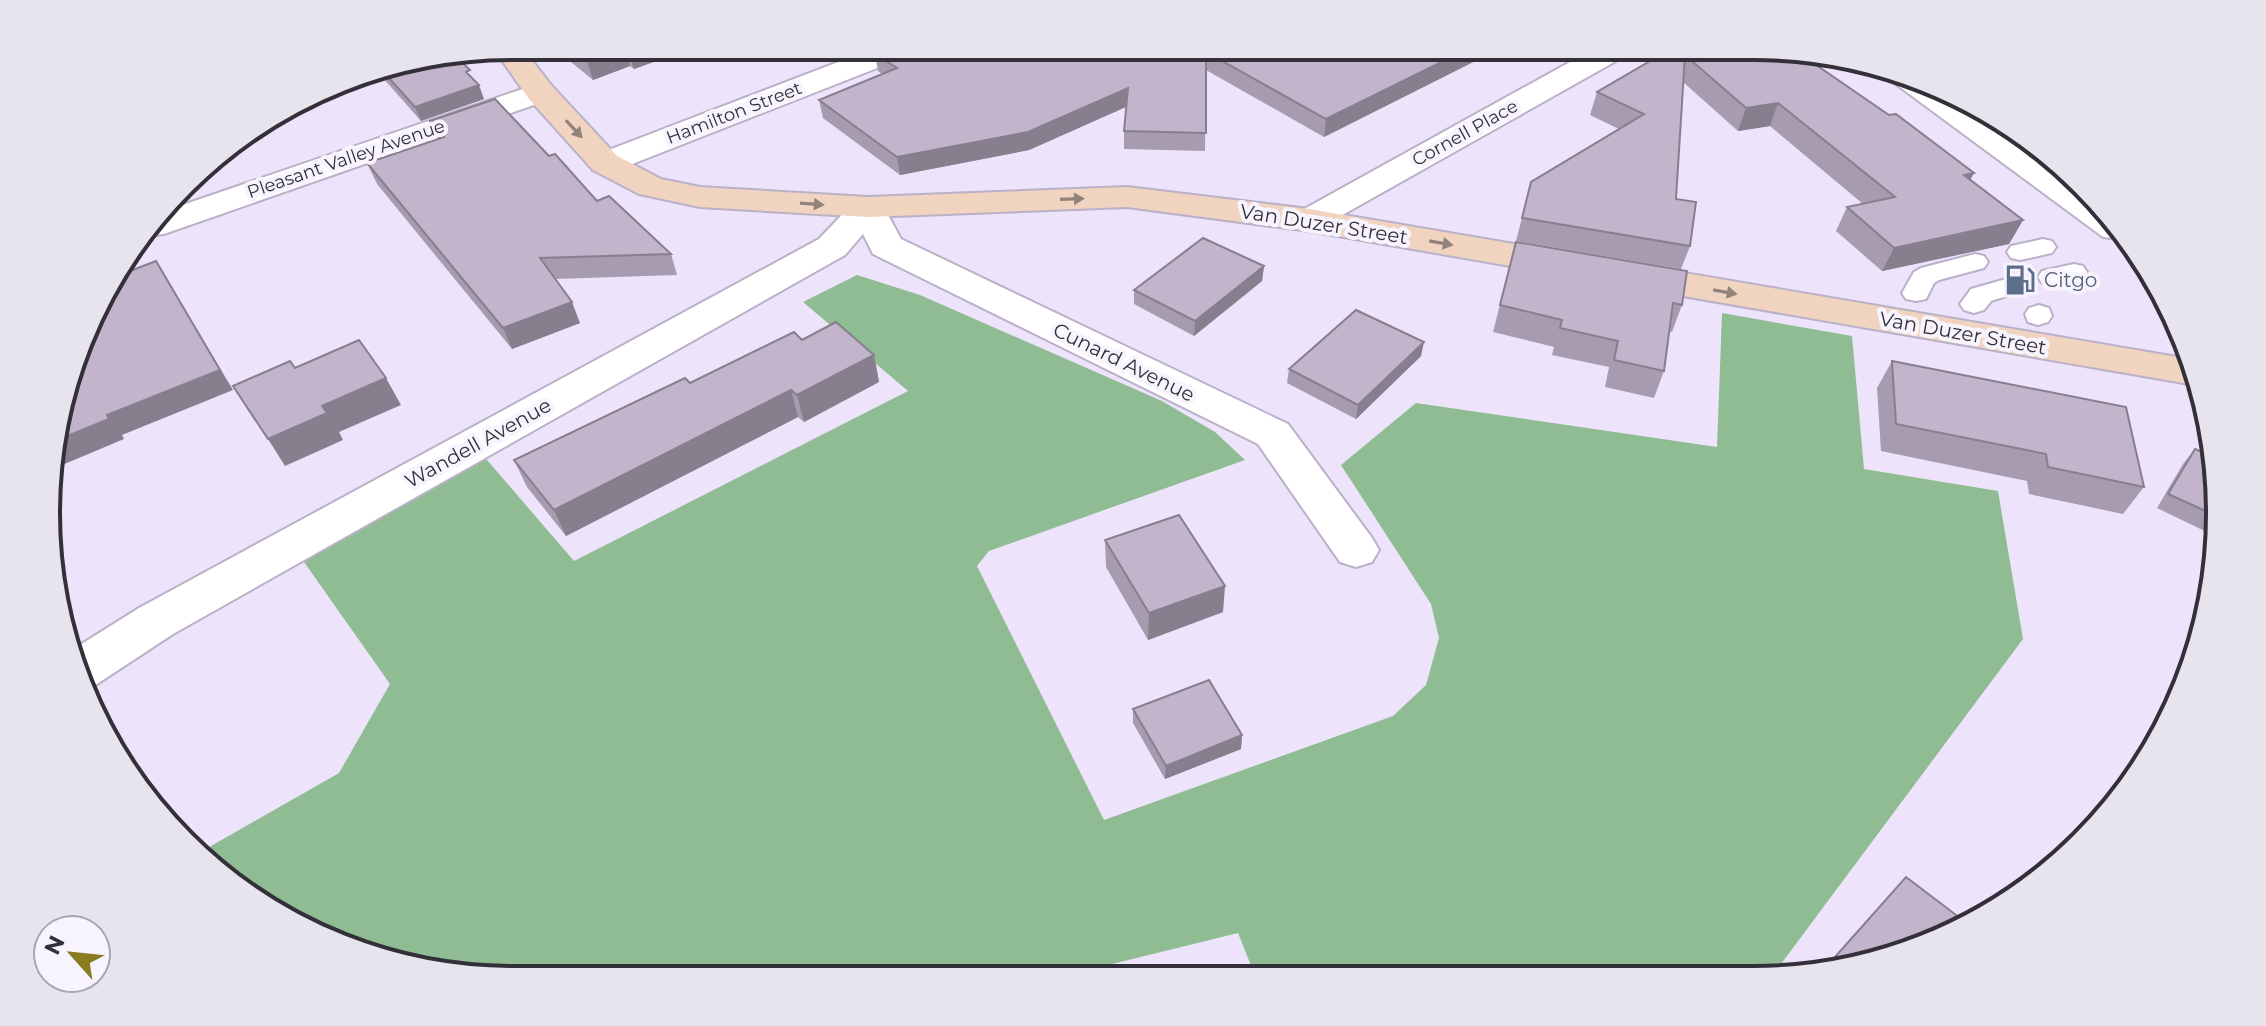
<svg xmlns="http://www.w3.org/2000/svg" width="2266" height="1026" viewBox="0 0 2266 1026" font-family="Montserrat,sans-serif">
<rect width="100%" height="100%" fill="#ede4fc"/>
<!-- forest -->
<path fill="#90bc94" d="M857 275 920 295 1162 401 1215 432 1245 460 989 551 977 566 1104 820 1393 716 1426 685 1439 638 1431 604 1341 465 1416 403 1717 447 1722 313 1852 336 1864 469 1998 491 2023 639 1772 976 1256 978 1238 933 1092 969V978L513 980 335 945 205 864 197 854 339 773 390 684 304 562 481 453 574 561 908 391 803 302Z"/>
<g fill="none" stroke-linecap="round" stroke-linejoin="round">
<!-- service casing -->
<g stroke="#bab1c8" stroke-width="4">
<path id="service" d="M2043 239 2052 241 2056 247 2052 253 2020 260 2011 258 2007 252 2011 246Z
M1975 254 1984 256 1988 262 1984 268 1939 280 1934 283 1926 299 1916 301 1906 299 1902 293 1914 272 1921 268Z
M2074 264 2083 266 2087 272 2083 278 2051 285 2042 283 2038 277 2042 271Z
M2006 279 2016 281 2019 287 2016 293 1991 301 1984 310 1974 313 1964 310 1960 304 1971 289Z
M2039 305 2049 308 2052 316 2048 322 2038 325 2028 322 2025 314 2029 308Z"/>
</g>
<!-- minor casing -->
<g stroke="#bab1c8" stroke-width="4">
<path id="minor" d="M880 46H922L918 52 617 170 605 173 593 170 588 163 593 156Z
M1599 46H1636L1632 52 1321 227 1309 231 1297 227 1291 220 1297 213Z
M540 83 551 85 556 92 551 99 164 234 144 236 165 211Z
M868 197 880 200 901 239 1288 424 1372 538 1379 550 1372 562 1356 567 1340 562 1258 444 873 254 863 234 845 255 173 634 97 684 86 688 72 650 139 608 819 239 856 200Z"/>
</g>
<!-- tertiary casing -->
<g stroke="#bab1c8" stroke-width="4">
<path id="tertiary" d="M1891 73 1931 81 2093 198 2121 239 2103 237 1893 82 1889 76Z"/>
</g>
<!-- secondary casing -->
<g stroke="#bab1c8" stroke-width="4">
<path id="secondary" d="M521 46 551 85 617 156 661 179 700 187 868 197 1127 187 1309 209 2189 359 2195 385 1309 231 1127 207 868 217 700 207 639 194 593 170 529 99 494 49Z"/>
</g>
<!-- service -->
<use href="#service" fill="#fff" fill-rule="evenodd"/>
<!-- minor -->
<use href="#minor" fill="#fff" fill-rule="evenodd"/>
<!-- tertiary -->
<use href="#tertiary" fill="#fff" fill-rule="evenodd"/>
<!-- secondary -->
<use href="#secondary" fill="#f0d4bf" fill-rule="evenodd"/>
</g>
<!-- wall -->
<path fill="#a69baf" d="M559 46H698L634 69 630 66 593 80 571 62Z
M841 46H872L852 54Z
M1505 46 1324 137 1206 70 1205 151 1124 149V131L1126 107 1029 150 900 175 823 118 819 100 882 74 878 71 875 54 1311 50Z
M1685 52 1974 173 1970 179 2023 220 2009 244 1882 271 1836 231 1847 207 1863 204 1770 126 1738 131 1683 82 1676 199 1690 246 1681 269 1516 241 1531 182 1619 129 1590 115 1597 92Z
M455 56 474 81 484 99 421 121 375 69Z
M430 121 549 156 597 201 671 254 677 275 555 279 580 323 512 349 377 184 367 163 438 139Z
M1516 242 1682 305 1672 332 1669 331 1664 371 1654 398 1605 387 1609 367 1552 355 1554 347 1493 332Z
M1264 266 1262 281 1194 336 1134 304V290Z
M802 340 874 355 879 382 804 422 798 417 566 536 527 487 514 460 690 383Z
M1421 356 1356 419 1287 383 1289 369Z
M1892 361 2144 487 2123 514 2029 494 2027 481 1881 451 1877 388Z
M2195 449 2220 513 2215 536 2157 508 2183 464Z
M1105 540 1223 612 1148 640 1106 567Z
M1133 709 1242 735 1241 749 1165 779 1133 723Z"/>
<!-- shaded-wall -->
<path fill="#877e8e" d="M619 46H624L630 66 593 80 586 58Z
M629 46H698L634 69 627 47Z
M851 46H872L852 54Z
M1474 46H1505L1324 137 1326 119Z
M479 85 484 99 421 121 415 107Z
M1128 88V106L1029 150 900 175 897 157Z
M1778 103 1770 126 1738 131 1746 108Z
M1974 173 1961 196 1964 175Z
M2023 220 2009 244 1882 271 1894 248Z
M156 261 233 390 122 435 124 439 55 468V441L107 415Z
M1264 266 1262 281 1194 336 1195 321Z
M572 302 580 323 512 349 503 328Z
M1424 342 1421 356 1356 419 1358 405Z
M874 355 879 382 804 422 797 395Z
M386 378 401 405 339 432 343 440 285 466 268 439 322 406Z
M791 390 798 417 566 536 554 510Z
M1225 586 1223 612 1148 640 1149 613Z
M1242 735 1241 749 1165 779 1166 766Z"/>
<!-- building -->
<path fill="#c1b4cb" stroke="#877e8e" stroke-width="2" d="M571 46H619L586 58Z
M895 46H1303L1311 50 1320 46H1474L1326 119 1206 52V133L1124 131 1128 88 1028 132 897 157 819 100 897 68 875 54Z
M1676 46H1686L1685 52 1715 46H1753L1803 56 1889 115 1896 114 1974 173 1964 175 2023 220 1894 248 1847 207 1895 197 1778 103 1746 108 1685 55 1676 199 1696 202 1690 246 1522 218 1531 182 1644 114 1597 92Z
M455 56 470 70 466 72 479 85 415 107 380 68Z
M495 99 549 156 555 154 597 201 609 196 671 254 540 258 572 302 503 328 367 163 444 137 430 121Z
M1203 238 1264 266 1195 321 1134 290Z
M1516 242 1687 271 1682 305 1673 303 1664 371 1614 360 1618 341 1560 328 1562 320 1500 305Z
M156 261 220 370 107 415 109 419 55 441V422L109 279Z
M1356 310 1424 342 1358 405 1289 369Z
M836 322 874 355 797 395 791 390 554 510 514 460 685 378 690 383 794 332 802 340Z
M359 340 386 378 322 406 327 413 268 439 233 386 290 361 295 368Z
M1892 361 2126 407 2144 487 2048 467 2046 454 1896 424Z
M2195 449 2209 455 2220 513 2219 517 2168 494Z
M1179 515 1225 586 1149 613 1105 540Z
M1209 680 1242 735 1166 766 1133 709Z
M1906 877 1968 924 1932 944 1819 975Z"/>
<!-- one-way arrows -->
<defs><path id="oneway-solid" d="M-6-.8H1V-3.2L6.5 0L1 3.2V.8H-6Z" transform="scale(2)"/></defs>
<g fill="#92827c">
<use href="#oneway-solid" transform="translate(574 129) rotate(47)"/>
<use href="#oneway-solid" transform="translate(1072 199) rotate(-2)"/>
<use href="#oneway-solid" transform="translate(812 204) rotate(4)"/>
<use href="#oneway-solid" transform="translate(1441 243) rotate(10)"/>
<use href="#oneway-solid" transform="translate(1725 292) rotate(10)"/>
</g>
<!-- icons -->
<defs>
<g id="fuel-bare" transform="scale(2.4)"><path d="M-5.5-6h7V0h2V4h1.3V-2.5L3-4.5l.8-.8L6-3V5H2.5V1h-1V6h-7ZM-4.2-4.7v3.2H.2V-4.7Z" fill="#5c6f8a" stroke="#f8f4fe" stroke-width="2.5" paint-order="stroke"/></g>
</defs>
<g fill-rule="evenodd">
<use href="#fuel-bare" x="2020" y="280"/>
</g>
<g text-anchor="middle" dominant-baseline="central" stroke-width="8" stroke-linejoin="round" paint-order="stroke">
<!-- far-street labels -->
<g font-size="18" fill="#34303a" stroke="#f8f4fe">
<text transform="translate(734 113) rotate(-21)">Hamilton Street</text>
<text transform="translate(1465 133) rotate(-29)">Cornell Place</text>
<text transform="translate(346 159) rotate(-19)">Pleasant Valley Avenue</text>
</g>
<!-- street labels -->
<g font-size="20" fill="#34303a" stroke="#f8f4fe">
<text transform="translate(1324 224) rotate(9)">Van Duzer Street</text>
<text transform="translate(1963 333) rotate(10)">Van Duzer Street</text>
<text transform="translate(1124 362) rotate(26)">Cunard Avenue</text>
<text transform="translate(478 443) rotate(-29)">Wandell Avenue</text>
</g>
<!-- service labels -->
<g font-size="20" fill="#4e5e75" stroke="#f8f4fe" text-anchor="start">
<text x="2044" y="280">Citgo</text>
</g>
</g>
<!-- crop -->
<path d="M0 0H2266V1026H0ZM513 60H1753A453 453 0 0 1 2206 513V513A453 453 0 0 1 1753 966H513A453 453 0 0 1 60 513V513A453 453 0 0 1 513 60Z" fill="#e8e4ee" fill-rule="evenodd"/>
<path fill="none" stroke="#34303a" stroke-width="4" d="M513 60H1753A453 453 0 0 1 2206 513V513A453 453 0 0 1 1753 966H513A453 453 0 0 1 60 513V513A453 453 0 0 1 513 60Z"/>
<!-- north arrow -->
<g transform="translate(72 954) rotate(297)"><circle r="38" fill="#f8f4fe" stroke="#aaa6b0" stroke-width="2"/>
<path d="M0-6L14 30L0 20L-14 30Z" fill="#897b20"/>
<text y="-12" font-size="22" font-weight="bold" text-anchor="middle" fill="#34303a">N</text>
</g>
</svg>
